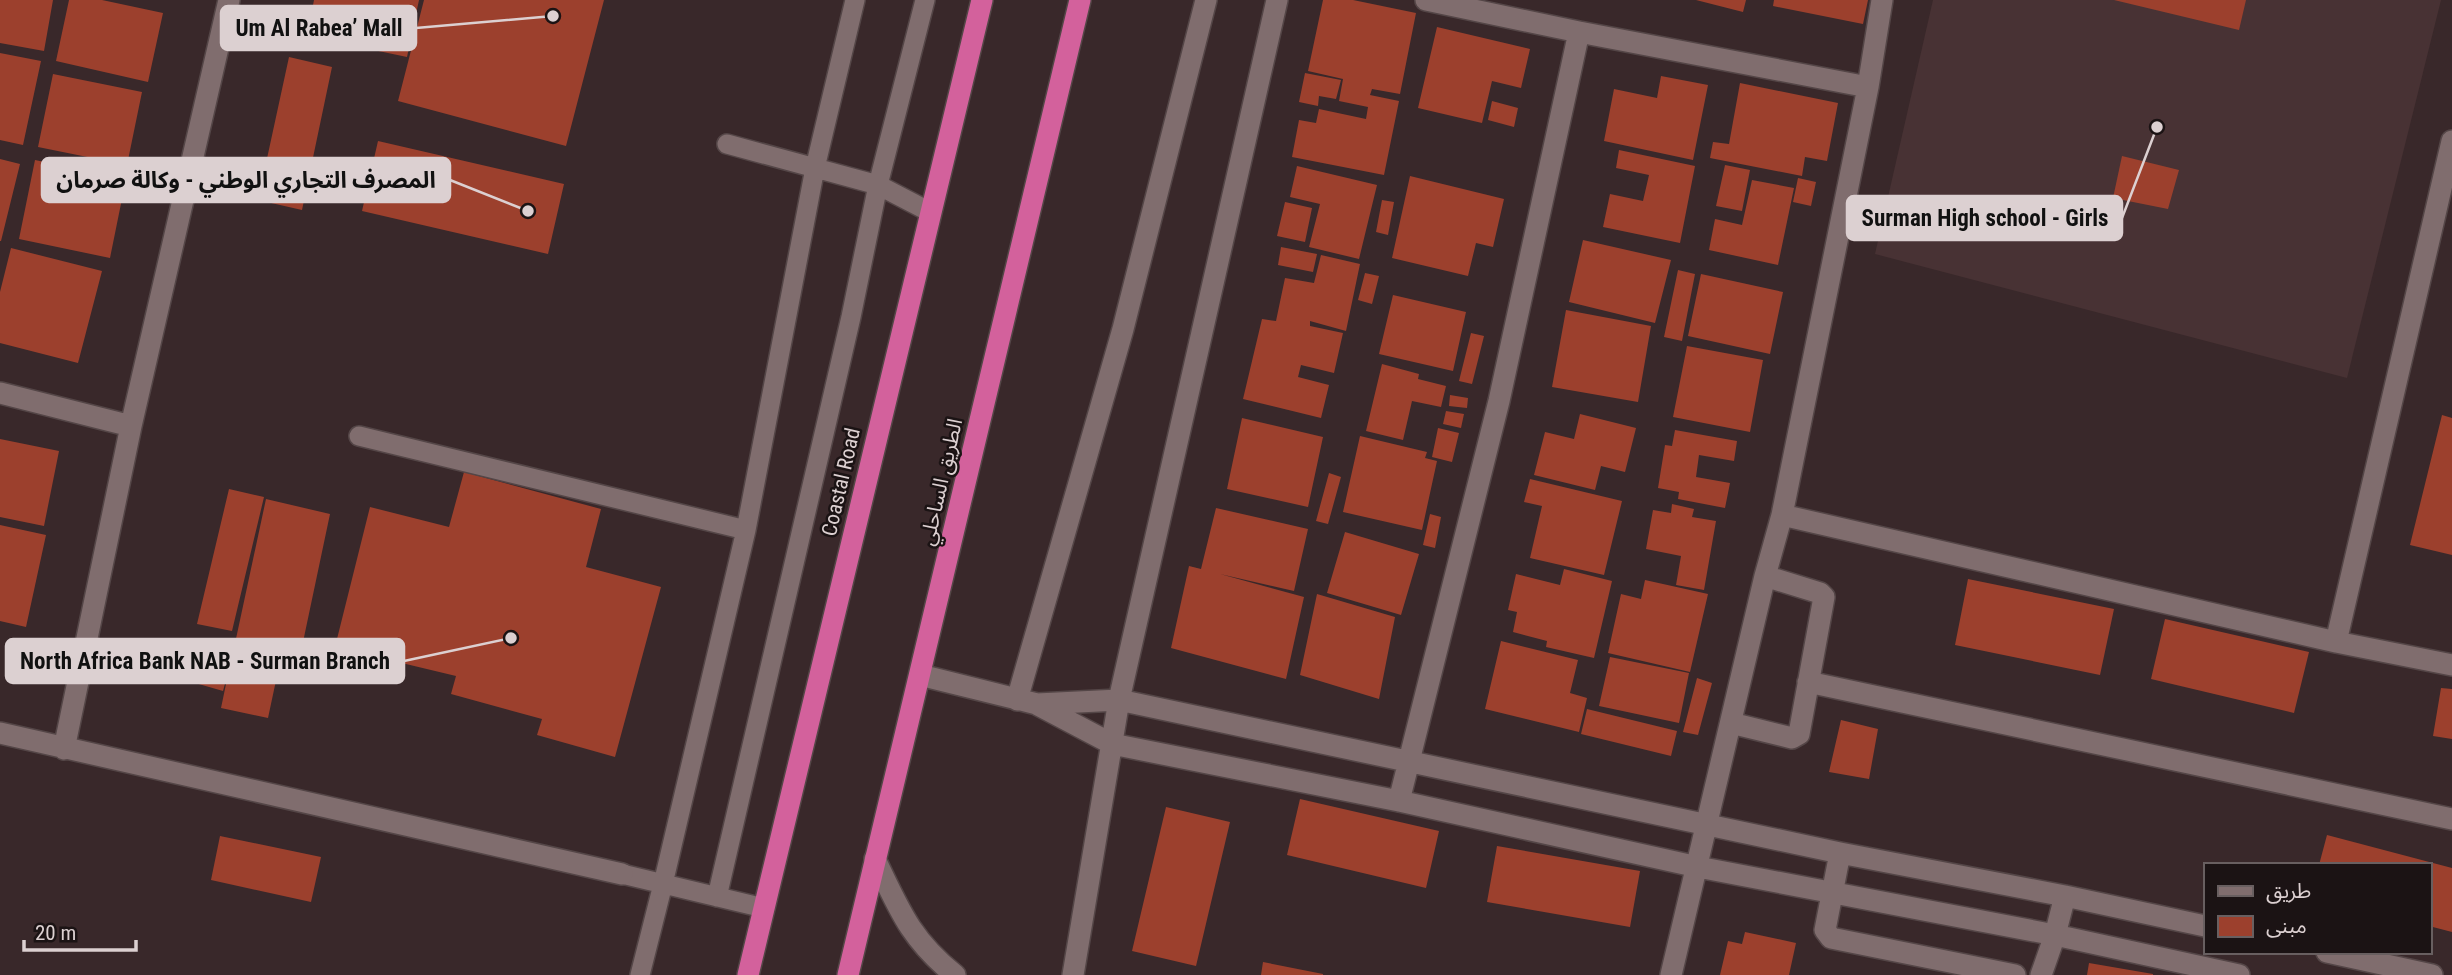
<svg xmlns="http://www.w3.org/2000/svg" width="2452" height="975" viewBox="0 0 2452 975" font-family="'Roboto Condensed','Noto Sans Arabic',sans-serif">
<rect width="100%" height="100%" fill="#39282a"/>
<!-- built -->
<path fill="#483234" d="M1933 0H2441L2347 378 1875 254Z"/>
<!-- building -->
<path fill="#9c402d" d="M0 0H53L44 51 0 43Z
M69 0H102L163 13 148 82 56 61Z
M314 0H419L407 57 307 36Z
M424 0H604L566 146 398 101Z
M1323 0H1353L1416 13 1400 94 1372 89 1370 95 1399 101 1384 175 1292 157 1299 120 1316 123 1319 109 1366 119 1368 107 1339 101 1343 79 1308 71Z
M1696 0H1746L1743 12Z
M1774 0H1868L1863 24 1773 6Z
M2114 0H2246L2239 30Z
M1437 27 1530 49 1521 88 1492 81 1482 123 1418 108Z
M0 53 41 61 23 145 0 140Z
M289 57 332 67 302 210 258 200Z
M1305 73 1341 80 1336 99 1319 96 1318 106 1299 102Z
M53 74 142 92 127 165 38 147Z
M1661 76 1708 85 1693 160 1604 141 1614 89 1657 98Z
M1740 83 1838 103 1827 161 1805 157 1802 176 1710 158 1713 142 1729 144Z
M1492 101 1518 108 1514 127 1488 120Z
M378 141 564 184 548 254 362 211Z
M1619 150 1695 166 1680 243 1603 227 1610 194 1643 201 1649 175 1616 168Z
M2122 156 2179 170 2168 209 2113 198Z
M0 159 20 164 1 241H0Z
M35 160 126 179 110 258 19 239Z
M1725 165 1750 170 1742 211 1716 206Z
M1297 166 1377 185 1359 259 1309 247 1320 204 1290 197Z
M1410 176 1504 199 1493 247 1476 243 1468 276 1392 258Z
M1798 178 1816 182 1811 206 1793 202Z
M1752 180 1794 188 1778 265 1709 250 1715 219 1742 225Z
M1382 200 1394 202 1388 235 1376 232Z
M1285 202 1312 208 1305 242 1277 236Z
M1583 240 1671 260 1655 323 1569 302Z
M1281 247 1317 254 1313 272 1278 265Z
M11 248 102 271 78 363 0 343V292Z
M1321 255 1360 264 1346 331 1310 321V326L1343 333 1334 373 1301 365 1298 377 1329 385 1321 418 1243 399 1262 319 1276 321 1285 278 1314 283Z
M1678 270 1695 274 1682 341 1664 337Z
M1365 273 1379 276 1372 304 1358 300Z
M1701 274 1783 292 1770 354 1688 336Z
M1393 295 1466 312 1453 371 1379 354Z
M1566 310 1651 326 1638 402 1552 387Z
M1471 333 1484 336 1472 384 1459 381Z
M1687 346 1763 360 1750 432 1673 417Z
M1382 364 1419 374 1418 379 1446 386 1441 407 1412 401 1403 440 1366 431Z
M1450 395 1468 398 1467 408 1449 406Z
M1446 411 1464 414 1461 428 1443 424Z
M1580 414 1636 428 1625 472 1601 466 1595 490 1534 475 1545 432 1574 439Z
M2442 415 2452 418V555L2410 545Z
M1242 418 1323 437 1308 507 1227 489Z
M1438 428 1459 433 1452 462 1432 457Z
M1675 430 1737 441 1734 461 1699 455 1696 477 1730 483 1725 508 1678 499 1679 492 1658 488 1665 445 1672 446Z
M1360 436 1427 452 1425 458 1437 461 1422 530 1343 512Z
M0 439 59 451 44 526 0 517Z
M464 472 601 509 586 567 661 587 615 757 537 735 542 719 451 694 456 676 335 647 370 507 449 527Z
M1329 473 1341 477 1328 524 1316 521Z
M1530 479 1622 501 1604 575 1530 558 1542 506 1524 502Z
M229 489 264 497 232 631 197 624Z
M266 499 330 514 299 661 281 657 268 718 221 708 230 665 223 691 157 672 165 643 231 662Z
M1672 504 1694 509 1692 517 1716 521 1704 590 1676 585 1681 556 1646 549 1653 510 1671 513Z
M1216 508 1308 529 1294 591 1220 574 1304 597 1286 679 1171 648 1189 566 1201 569Z
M1430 514 1441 517 1435 548 1423 545Z
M0 525 46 535 26 627 0 621Z
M1345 532 1419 554 1401 615 1327 593Z
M1564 569 1612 581 1594 658 1546 647 1547 641 1513 632 1517 612 1508 610 1516 574 1560 585Z
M1968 579 2114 609 2100 675 1955 645Z
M1645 580 1708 594 1690 672 1608 653 1621 594 1641 599Z
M1317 594 1395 617 1379 699 1300 675Z
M2165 619 2309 652 2294 713 2151 679Z
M1501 641 1578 660 1570 693 1587 698 1579 732 1485 709Z
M1610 657 1689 673 1679 723 1599 706Z
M1697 678 1712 683 1698 735 1683 732Z
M2441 688 2452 689V739L2433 736Z
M1587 709 1677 731 1671 756 1581 734Z
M1841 720 1878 729 1869 779 1829 772Z
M1300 799 1439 831 1426 888 1287 855Z
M1166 807 1230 822 1196 966 1132 951Z
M2327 835 2452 868V932L2429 926V865H2319Z
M220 836 321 857 311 902 211 880Z
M1497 846 1640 871 1630 927 1487 902Z
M1745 932 1796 943 1789 975H1720L1728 941 1742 944Z
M1263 962 1323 974V975H1261Z
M2089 963 2153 974V975H2087Z"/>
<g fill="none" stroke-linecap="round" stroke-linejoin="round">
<!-- lane casing -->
<g stroke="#544647" stroke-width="22">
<path id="lane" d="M727 144 878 185 930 212
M359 436 746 530
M622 874 764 908
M717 897 851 317 878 185 925 0
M640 975 663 884 746 530 815 168 855 0"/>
</g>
<!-- street casing -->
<g stroke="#544647" stroke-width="24">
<path id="street" d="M1426 0 1579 32 1868 87
M0 393 131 426
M1782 515 2336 642 2452 665
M2336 642 2452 141
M920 675 1037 704 1119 700 1840 853 2065 896 2205 926
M1808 682 2452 819
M1017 700 1123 329 1206 0
M1038 705 1112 744 1399 801 1698 867 2055 935 2239 975
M1731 723 1792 738 1799 734 1824 597 1820 593 1765 576
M0 733 622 874
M64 749 131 426 229 0
M1399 801 1499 401 1579 32
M1840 853 1825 930 1831 938 2015 975
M875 859C899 909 910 939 955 975
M2327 952 2432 975
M1073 975 1119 700 1277 0
M1671 975 1765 576 1782 515 1868 87 1882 0
M2041 975 2055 935 2065 896"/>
</g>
<!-- highway casing -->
<g stroke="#544647" stroke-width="24">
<path id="highway" d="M748 975 982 0
M848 975 1080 0"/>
</g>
<!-- lane -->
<use href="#lane" stroke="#806d6e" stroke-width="19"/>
<!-- street -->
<use href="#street" stroke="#806d6e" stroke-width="21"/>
<!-- highway -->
<use href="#highway" stroke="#d3619c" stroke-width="21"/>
</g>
<g text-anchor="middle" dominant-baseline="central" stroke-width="5" stroke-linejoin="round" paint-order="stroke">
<!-- street labels -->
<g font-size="21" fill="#dcd0d1" stroke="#1b1314">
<text transform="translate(841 482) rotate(-77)">Coastal Road</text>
<text transform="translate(941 482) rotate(-77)">الطريق الساحلي</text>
</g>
</g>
<!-- callouts -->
<path fill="none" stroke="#dcd0d1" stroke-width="2.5" d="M553 16L416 28M528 211L450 180M2157 127L2122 218M511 638L404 661"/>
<g fill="#dcd0d1" stroke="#1b1314" stroke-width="2.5">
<circle cx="553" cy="16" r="7"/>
<circle cx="528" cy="211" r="7"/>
<circle cx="2157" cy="127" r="7"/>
<circle cx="511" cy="638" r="7"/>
</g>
<g fill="#dcd0d1" stroke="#dcd0d1" stroke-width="2.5">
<rect x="221" y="6" width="195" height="44" rx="7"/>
<rect x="42" y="158" width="408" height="44" rx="7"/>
<rect x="1847" y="196" width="275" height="44" rx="7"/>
<rect x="6" y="639" width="398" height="44" rx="7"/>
</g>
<g font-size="23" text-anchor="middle" font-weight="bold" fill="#111">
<text x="319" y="36">Um Al Rabea’ Mall</text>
<text x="246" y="188">المصرف التجاري الوطني - وكالة صرمان</text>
<text x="1985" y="226">Surman High school - Girls</text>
<text x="205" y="669">North Africa Bank NAB - Surman Branch</text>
</g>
<!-- legend -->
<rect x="2204" y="863" width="228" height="91" fill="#1b1314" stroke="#685f60" stroke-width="2"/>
<rect x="2218" y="886" width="35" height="10" fill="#806d6e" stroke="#685f60" stroke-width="2"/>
<text x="2266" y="898" font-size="21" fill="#dcd0d1">طريق</text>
<rect x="2218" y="916" width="35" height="21" fill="#9c402d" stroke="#685f60" stroke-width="2"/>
<text x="2266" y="933" font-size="21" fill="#dcd0d1">مبنى</text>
<!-- scale -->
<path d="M24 940v10h112v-10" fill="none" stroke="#dcd0d1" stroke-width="3.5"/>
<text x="35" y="940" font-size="21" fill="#dcd0d1" stroke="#1b1314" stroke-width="5" paint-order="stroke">20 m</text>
</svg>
